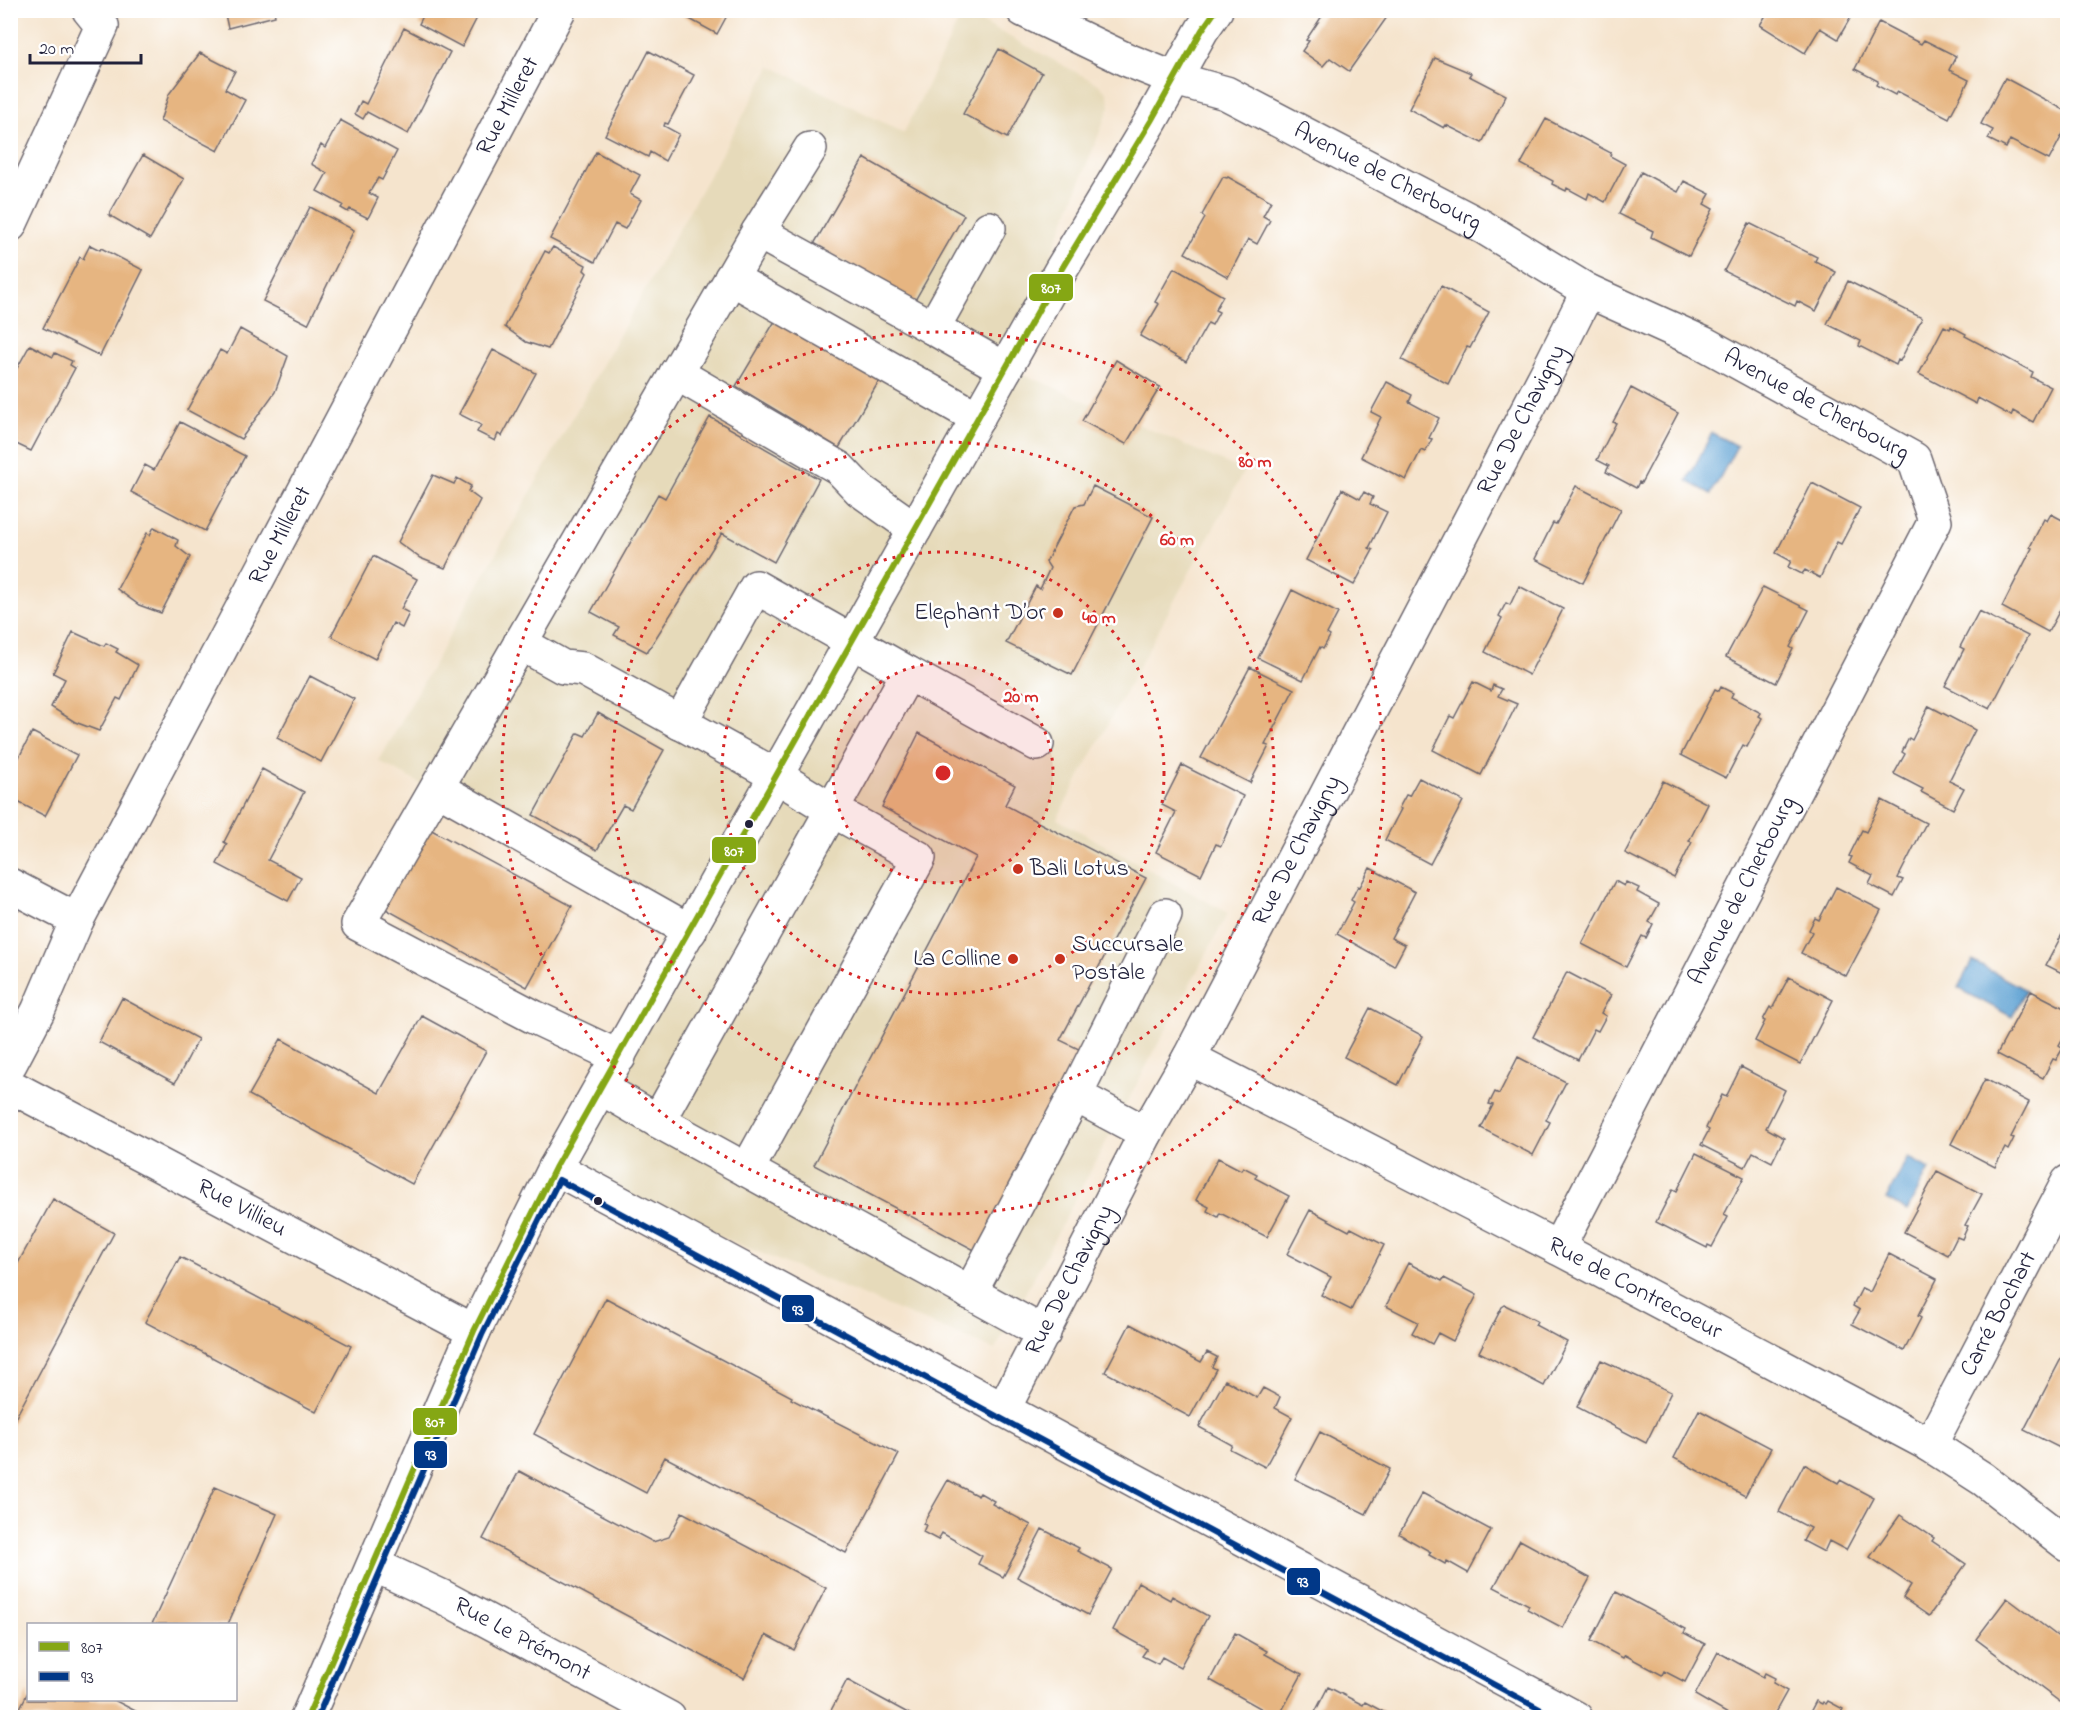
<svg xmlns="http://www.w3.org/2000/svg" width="2078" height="1728" viewBox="0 0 2078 1728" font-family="'Indie Flower',sans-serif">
<rect width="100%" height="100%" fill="#fff"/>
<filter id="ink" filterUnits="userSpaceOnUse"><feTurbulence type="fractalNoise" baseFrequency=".0167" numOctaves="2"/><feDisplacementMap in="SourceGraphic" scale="12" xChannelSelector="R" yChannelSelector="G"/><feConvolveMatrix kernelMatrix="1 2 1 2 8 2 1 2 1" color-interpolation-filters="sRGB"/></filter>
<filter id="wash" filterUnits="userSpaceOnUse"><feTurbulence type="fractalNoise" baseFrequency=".008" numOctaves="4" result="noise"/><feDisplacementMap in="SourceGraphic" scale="24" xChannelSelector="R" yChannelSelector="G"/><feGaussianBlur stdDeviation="1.35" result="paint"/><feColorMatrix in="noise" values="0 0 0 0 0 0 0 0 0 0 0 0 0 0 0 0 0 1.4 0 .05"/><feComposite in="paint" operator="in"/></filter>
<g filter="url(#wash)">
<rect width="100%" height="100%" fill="#f5e4cd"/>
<!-- built -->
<path fill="#e6daba" d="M963 12 1098 84 1107 93 1110 106 1006 369 1042 382 1244 471 1057 819 1228 913 995 1350 555 1168 689 931 379 761 771 66 904 133Z"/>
<!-- water -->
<path fill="#5fa2d3" stroke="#406287" stroke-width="1.5" d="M1712 433 1737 446 1711 494 1687 481Z
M1972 961 2026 990 2012 1017 1958 988Z
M1908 1157 1929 1169 1907 1211 1886 1199Z"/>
<g id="blocks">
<!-- building -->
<path fill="#e6b581" d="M224 10H274L275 16 228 28Z
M426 10H481L462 47 419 24Z
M673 10H730L717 34Z
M1326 10H1392L1349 71 1330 58 1323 66 1302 51 1309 41 1306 40Z
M1769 10H1855L1838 39 1820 28 1805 53 1760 25Z
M1879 22 1921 44 1924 40 1956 56 1949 70 1969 80 1949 118 1897 91 1895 95 1876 85 1878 81 1855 69Z
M404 28 450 52 408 134 367 112 363 119 355 114 361 101 366 104Z
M999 49 1042 73 1007 138 963 114Z
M649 51 694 75 668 124 665 123 664 126 679 134 665 161 650 152 648 157 605 135Z
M200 53 235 71 225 89 245 100 218 151 160 121 169 94Z
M1435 58 1471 73 1469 76 1506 95 1482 143 1446 125 1444 128 1409 109Z
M2005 78 2068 112V124L2049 160 2010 140 2006 148 1988 139 1993 130 1981 124Z
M1546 119 1611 153 1610 156 1625 164 1605 202 1589 193 1587 199 1567 188 1566 191 1552 184 1553 181 1521 164Z
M340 120 397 151 382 180 378 178 369 193 378 198 368 218 350 209 348 212 341 208 343 205 317 191 327 173 311 164 321 145 325 148Z
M596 152 640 175 630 194 641 200 625 229 615 224 595 262 550 239Z
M143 155 184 179 150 239 109 215Z
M864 158 964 215 914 302 814 244Z
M1641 172 1678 192 1684 181 1710 194 1704 204 1713 209 1689 256 1651 237 1653 231 1619 214Z
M1223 177 1227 178 1228 177 1271 201 1263 216 1270 220 1257 244 1248 239 1228 277 1185 253 1205 218 1202 215Z
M310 207 354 230 308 324 263 301Z
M1749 223 1817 257 1815 261 1836 272 1816 311 1797 301 1795 306 1724 271Z
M90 245 100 250 101 248 143 270 100 356 43 328 80 257 83 259Z
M553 247 586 265 584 270 587 273 548 349 526 342 505 327 545 251 549 253Z
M1174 268 1223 296 1215 310 1219 312 1212 325 1208 323 1186 362 1140 336 1159 304 1155 302Z
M1848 281 1922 318 1900 361 1898 360 1896 365 1859 346 1861 341 1827 324Z
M1441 286 1489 312 1470 348 1467 347 1448 384 1402 360Z
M778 316 881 378 839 448 736 386Z
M1944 326 1950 329 1951 326 1966 334 1965 336 2033 372 2031 377 2051 387 2033 422 2013 411 2011 416 1978 398 1976 404 1919 374Z
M240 329 288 356 275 392 241 439 187 410 220 350 227 354Z
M30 345 53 357 55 353 72 361 70 365 75 368 31 451 10 441V381Z
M493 350 536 373 502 436 498 434 495 441 477 432 481 425 459 414Z
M1116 360 1160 387 1126 444 1082 421Z
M1387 382 1412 395 1409 402 1439 418 1429 438 1432 439 1425 452 1421 450 1406 480 1361 457 1381 417 1371 412Z
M1631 388 1678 413 1641 483 1639 482 1636 488 1606 472 1609 466 1597 460 1616 423 1613 422Z
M710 417 819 479 774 562 722 533 647 652 614 635 619 627 591 612 658 494 665 498Z
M180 422 245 456 205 531 131 492 145 465 154 470Z
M433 475 454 484 457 478 471 486 468 491 480 500 445 568 420 558 398 542Z
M1812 483 1860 508 1841 544 1837 542 1820 578 1805 570 1802 574 1788 567 1791 561 1776 553Z
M1093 486 1153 517 1072 675 1006 643 1036 586 1040 589 1050 568 1046 562 1075 506 1084 504Z
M1576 486 1621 509 1583 583 1535 559 1553 523 1556 524Z
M1342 489 1360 499 1364 492 1373 497 1370 504 1387 512 1369 548 1373 550 1354 585 1306 560Z
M2051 514 2068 523V595L2048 632 2002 607 2032 548 2030 547 2044 519 2047 521Z
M154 527 178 540 176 546 190 557 161 613 139 605 117 589 147 533 150 535Z
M373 556 417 579 401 609 409 613 402 628 393 623 375 659 331 636Z
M1519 586 1563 609 1529 675 1485 652 1502 618 1499 616 1506 603 1510 605Z
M1763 587 1809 610 1790 647 1793 649 1776 683 1726 657Z
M1292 590 1338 613 1327 634 1330 636 1323 649 1320 647 1303 680 1258 658Z
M1979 611 2028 636 1990 709 1945 686 1964 649 1960 647Z
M73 632 104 646 106 643 118 649 116 652 138 665 121 700 117 698 99 731 75 722 51 707 65 679 53 673Z
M1250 667 1294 689 1265 745 1269 746 1250 783 1201 758Z
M310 676 354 699 321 762 277 738Z
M1473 682 1491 691 1493 685 1502 689 1498 696 1517 704 1481 775 1433 750 1450 716 1454 718Z
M1721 687 1733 693 1731 697 1761 713 1759 716 1762 718 1747 747 1743 745 1726 778 1681 755 1715 689 1719 691Z
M1929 706 1975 730 1949 781 1964 788 1953 809 1921 792 1923 789 1894 774 1905 754 1902 752 1909 738 1912 740Z
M598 713 664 750 631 809 623 805 597 850 533 815 578 733 585 736Z
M32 732 77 755 45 816 10 798V775Z
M919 733 1015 785 1005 805 1146 878 1060 1040 1083 1051 980 1253 814 1165 976 857 882 807Z
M1182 765 1243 796 1221 846 1216 844 1201 875 1156 852 1176 812 1162 805Z
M262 769 304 792 268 860 301 877 288 901 217 864 227 844 224 842Z
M1419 778 1463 801 1430 864 1385 840 1401 809 1399 808 1406 795 1409 796Z
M1663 781 1708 804 1689 841 1692 842 1674 878 1625 853Z
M1882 800 1926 823 1898 878 1903 880 1894 897 1869 884 1873 876 1849 863 1852 857 1849 856 1862 830 1866 832Z
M426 827 572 906 527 987 382 907Z
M1370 868 1415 892 1391 938 1405 945 1394 966 1337 934 1354 902 1351 900 1358 886 1360 887Z
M1615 881 1624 886 1626 882 1639 888 1637 892 1659 904 1649 922 1653 924 1646 938 1642 936 1626 967 1582 944Z
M1836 887 1881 910 1846 976 1801 953 1812 932 1809 930 1815 918 1819 920Z
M2068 923V976L2046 965Z
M1567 972 1611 995 1601 1013 1606 1016 1598 1031 1594 1029 1578 1060 1533 1037Z
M1789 977 1833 1000 1800 1064 1755 1041 1765 1021 1763 1020 1770 1007 1772 1009Z
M2031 991 2068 1010V1029L2059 1045 2063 1048 2056 1060 2053 1059 2043 1078 1997 1054Z
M122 998 198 1039 175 1083 99 1042Z
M1370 1008 1423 1036 1398 1085 1344 1057Z
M422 1016 486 1051 412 1184 249 1095 281 1039 379 1093Z
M1518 1057 1566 1082 1546 1120 1550 1122 1533 1155 1481 1128 1493 1105 1489 1104 1495 1092 1499 1094Z
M1741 1067 1785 1090 1766 1128 1784 1138 1772 1162 1753 1152 1745 1167 1701 1145 1709 1130 1706 1128 1722 1095 1726 1097Z
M1985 1079 2029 1102 2011 1137 2014 1138 2008 1150 2005 1148 1995 1167 1951 1144Z
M1696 1153 1744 1177 1724 1215 1728 1217 1712 1247 1708 1245 1707 1248 1656 1222 1673 1189 1677 1191Z
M1218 1158 1241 1170 1243 1167 1257 1174 1255 1178 1289 1196 1267 1237 1220 1213 1218 1217 1207 1211 1209 1207 1196 1200Z
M1937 1171 1982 1194 1965 1225 1968 1226 1962 1239 1957 1237 1948 1255 1904 1232Z
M53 1199 114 1233 10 1428V1278Z
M1310 1210 1349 1231 1351 1228 1384 1245 1351 1310 1321 1295 1331 1277 1287 1254Z
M1889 1254 1937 1279 1918 1316 1921 1318 1904 1351 1852 1324 1860 1310 1853 1306 1862 1288 1870 1292Z
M180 1257 351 1346 316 1412 145 1322Z
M1408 1263 1442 1281 1444 1278 1477 1295 1453 1341 1438 1333 1432 1344 1412 1333 1418 1322 1386 1306Z
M606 1298 792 1397 791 1399 899 1454 846 1553 665 1457 646 1493 534 1434Z
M1505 1305 1537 1321 1535 1325 1567 1342 1544 1386 1479 1352 1502 1307Z
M1130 1324 1201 1362 1207 1352 1217 1357 1212 1367 1216 1369 1190 1417 1105 1372Z
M2064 1353 2068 1355V1452L2024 1430Z
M1601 1360 1671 1392 1646 1443 1577 1407Z
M1225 1380 1257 1398 1263 1388 1280 1397 1275 1408 1292 1417 1265 1467 1230 1449 1232 1445 1199 1427Z
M1699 1410 1771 1448 1745 1496 1674 1458Z
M1320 1432 1390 1469 1366 1514 1295 1479Z
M1804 1464 1838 1483 1840 1480 1874 1498 1846 1550 1829 1541 1824 1552 1803 1541 1810 1528 1779 1512Z
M519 1471 653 1542 669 1537 682 1512 826 1588 794 1650 766 1635 744 1678 483 1539Z
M948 1480 978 1496 980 1493 994 1501 992 1504 1031 1525 1003 1577 978 1564 982 1556 942 1533 938 1540 923 1532 926 1525 923 1524Z
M215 1487 277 1514 228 1624H152Z
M1422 1493 1491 1530 1468 1573 1447 1561 1445 1564 1429 1555 1431 1552 1399 1534Z
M1900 1515 1934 1538 1932 1541 1966 1564 1929 1616 1903 1598 1911 1585 1870 1557Z
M1042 1529 1079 1548 1077 1551 1112 1569 1088 1615 1017 1577Z
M1520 1540 1590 1578 1563 1628 1527 1609 1529 1605 1494 1587Z
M1138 1582 1170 1600 1172 1596 1208 1616 1180 1667 1162 1657 1158 1664 1142 1656 1147 1649 1113 1630Z
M1616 1592 1686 1629 1684 1633 1705 1644 1685 1682 1664 1671 1662 1675 1625 1655 1623 1658 1591 1641Z
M2007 1598 2068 1644V1693L2060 1702 1976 1639Z
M1235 1633 1267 1651 1265 1654 1302 1674 1278 1718 1210 1680Z
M1718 1652 1763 1677 1765 1673 1775 1678 1773 1683 1787 1691 1772 1718H1728V1714L1695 1695Z
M847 1680 917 1718H827Z
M1328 1687 1363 1705 1365 1702 1395 1718H1312Z
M28 1692V1700H114L149 1718H15Z
M1816 1701 1822 1704 1823 1702 1826 1704 1828 1701 1843 1709 1840 1714 1847 1718H1807Z"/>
</g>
</g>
<g filter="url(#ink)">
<use href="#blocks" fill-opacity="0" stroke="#6c666e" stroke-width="1.5"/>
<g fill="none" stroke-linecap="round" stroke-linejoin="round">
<!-- minor casing -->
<g stroke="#6c666e" stroke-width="36">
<g id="minor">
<path id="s1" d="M1023 10 1125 59 1175 79 1226 93 1483 227 1588 291 1705 344 1914 459 1935 521 1558 1248"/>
<path d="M810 149 758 232 933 328"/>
<path d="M10 225 102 26 89 10"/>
<path d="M989 228 933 328 1005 369"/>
<path d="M731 278 978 418"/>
<path d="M676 373 839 468 860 490 915 529"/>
<path d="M520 643 563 667 583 669 775 775 832 810 658 1121 747 1170"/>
<path d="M680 723 756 587 908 673"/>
<path d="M1037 744 908 673 832 810 919 858 747 1170 1044 1333"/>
<path d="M437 788 690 931"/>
<path d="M10 885 77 920"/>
<path d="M619 1057 534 1017 358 924 758 232"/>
<path id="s2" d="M1189 1058 1558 1248 1930 1445 1983 1479 2068 1545"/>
<path id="s3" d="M10 1064 38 1011 77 920 559 10"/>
<path id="s4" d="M10 1086 474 1331"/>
<path d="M601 1088 658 1121"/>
<path d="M1075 1095 1165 915"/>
<path d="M555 1168 1576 1718"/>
<path d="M970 1293 1075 1095 1146 1133"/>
<path id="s5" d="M1003 1410 1146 1133 1189 1058 1553 361 1588 291"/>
<path id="s6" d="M1930 1445 2068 1182"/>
<path id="s7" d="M374 1565 443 1597 669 1718"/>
</g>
</g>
<!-- major casing -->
<g stroke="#6c666e" stroke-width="36">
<path id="major" d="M307 1718 474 1331 555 1168 1061 270 1151 121 1202 30 1216 10"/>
</g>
<!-- minor -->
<use href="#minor" stroke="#fff" stroke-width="33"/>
<!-- major -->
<use href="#major" stroke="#fff" stroke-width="33"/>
<!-- bus-1 casing -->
<g stroke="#fff" stroke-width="10">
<path id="bus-1" d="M307 1718 474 1331 555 1168 1061 270 1151 121 1202 30 1216 10"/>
</g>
<!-- bus-2 casing -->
<g stroke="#fff" stroke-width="10">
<path id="bus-2" d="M317 1718 482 1335 559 1180 1556 1718"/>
</g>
<!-- bus-1 -->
<use href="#bus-1" stroke="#85a714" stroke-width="6"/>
<!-- bus-2 -->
<use href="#bus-2" stroke="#013888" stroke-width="6"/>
</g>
</g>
<!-- distance rings -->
<circle cx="943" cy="773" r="110" fill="#d62828" fill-opacity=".12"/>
<g fill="none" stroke="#d62828" stroke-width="3" stroke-dasharray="3 6">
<circle cx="943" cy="773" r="110"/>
<circle cx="943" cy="773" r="221"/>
<circle cx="943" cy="773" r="331"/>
<circle cx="943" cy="773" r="441"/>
</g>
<!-- markers -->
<g fill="#c8321e" stroke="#fff" stroke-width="2">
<circle cx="1058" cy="613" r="6"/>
<circle cx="1018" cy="869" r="6"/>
<circle cx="1013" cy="959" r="6"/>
<circle cx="1060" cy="959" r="6"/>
</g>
<g fill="#22223b" stroke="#fff" stroke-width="2">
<circle cx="749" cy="824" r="5"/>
<circle cx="598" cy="1201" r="5"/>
</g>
<g text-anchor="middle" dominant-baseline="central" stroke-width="5" stroke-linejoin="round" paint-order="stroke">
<!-- street labels -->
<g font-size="24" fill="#22223b" stroke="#fff">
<text stroke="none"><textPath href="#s3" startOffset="1080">Rue Milleret</textPath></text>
<text stroke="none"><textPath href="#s1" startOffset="402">Avenue de Cherbourg</textPath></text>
<text stroke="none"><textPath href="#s1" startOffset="888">Avenue de Cherbourg</textPath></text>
<text stroke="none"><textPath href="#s5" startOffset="1118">Rue De Chavigny</textPath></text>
<text stroke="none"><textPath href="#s3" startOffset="594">Rue Milleret</textPath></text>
<text stroke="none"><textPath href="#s5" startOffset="632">Rue De Chavigny</textPath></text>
<text transform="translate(1743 891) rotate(-63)">Avenue de Cherbourg</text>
<text stroke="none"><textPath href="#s4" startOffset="262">Rue Villieu</textPath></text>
<text stroke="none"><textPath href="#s5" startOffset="146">Rue De Chavigny</textPath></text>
<text stroke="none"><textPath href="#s2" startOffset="502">Rue de Contrecoeur</textPath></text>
<text stroke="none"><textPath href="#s6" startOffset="148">Carré Bochart</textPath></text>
<text stroke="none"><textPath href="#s7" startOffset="166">Rue Le Prémont</textPath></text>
</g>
<!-- poi labels -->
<g font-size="24" fill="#22223b" stroke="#fff" text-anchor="end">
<text x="1046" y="613">Elephant D’or</text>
<text x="1030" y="869" text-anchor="start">Bali Lotus</text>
<text x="1072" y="945" text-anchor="start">Succursale<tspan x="1072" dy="28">Postale</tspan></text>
<text x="1001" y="959">La Colline</text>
</g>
</g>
<circle cx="943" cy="773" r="9" fill="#d62828" stroke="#fff" stroke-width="3"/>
<g font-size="18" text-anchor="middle" font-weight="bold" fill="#d62828" stroke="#fff" stroke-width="5" stroke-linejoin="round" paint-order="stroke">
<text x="1255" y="467">80 m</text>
<text x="1177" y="545">60 m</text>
<text x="1099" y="623">40 m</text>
<text x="1021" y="702">20 m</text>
</g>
<g stroke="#fff" stroke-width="2">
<rect x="1028" y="273" width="46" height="29" rx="6" fill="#85a714"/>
<rect x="711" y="836" width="46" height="28" rx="6" fill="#85a714"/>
<rect x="781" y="1294" width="34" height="29" rx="6" fill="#013888"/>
<rect x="412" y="1407" width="46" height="29" rx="6" fill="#85a714"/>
<rect x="413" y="1440" width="35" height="29" rx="6" fill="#013888"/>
<rect x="1286" y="1567" width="35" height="29" rx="6" fill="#013888"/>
</g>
<g font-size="16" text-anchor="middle" font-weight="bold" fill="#fff">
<text x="1051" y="293">807</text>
<text x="734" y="856">807</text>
<text x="798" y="1315">93</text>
<text x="435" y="1427">807</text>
<text x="431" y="1460">93</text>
<text x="1303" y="1587">93</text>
</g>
<!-- margin -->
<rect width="2078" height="1728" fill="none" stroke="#fff" stroke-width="36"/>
<!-- legend -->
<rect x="27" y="1623" width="210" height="78" fill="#ffffff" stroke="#a7a7b1" stroke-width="1.5"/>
<rect x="39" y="1642" width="30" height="9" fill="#85a714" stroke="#a7a7b1" stroke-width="1.5"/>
<text x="81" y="1653" font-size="18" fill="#22223b">807</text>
<rect x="39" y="1672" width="30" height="9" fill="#013888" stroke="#a7a7b1" stroke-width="1.5"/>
<text x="81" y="1683" font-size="18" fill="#22223b">93</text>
<!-- scale -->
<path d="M30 54v9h111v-9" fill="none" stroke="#22223b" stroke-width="3"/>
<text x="39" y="54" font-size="18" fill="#22223b" stroke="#ffffff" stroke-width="4.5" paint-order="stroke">20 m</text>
</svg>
